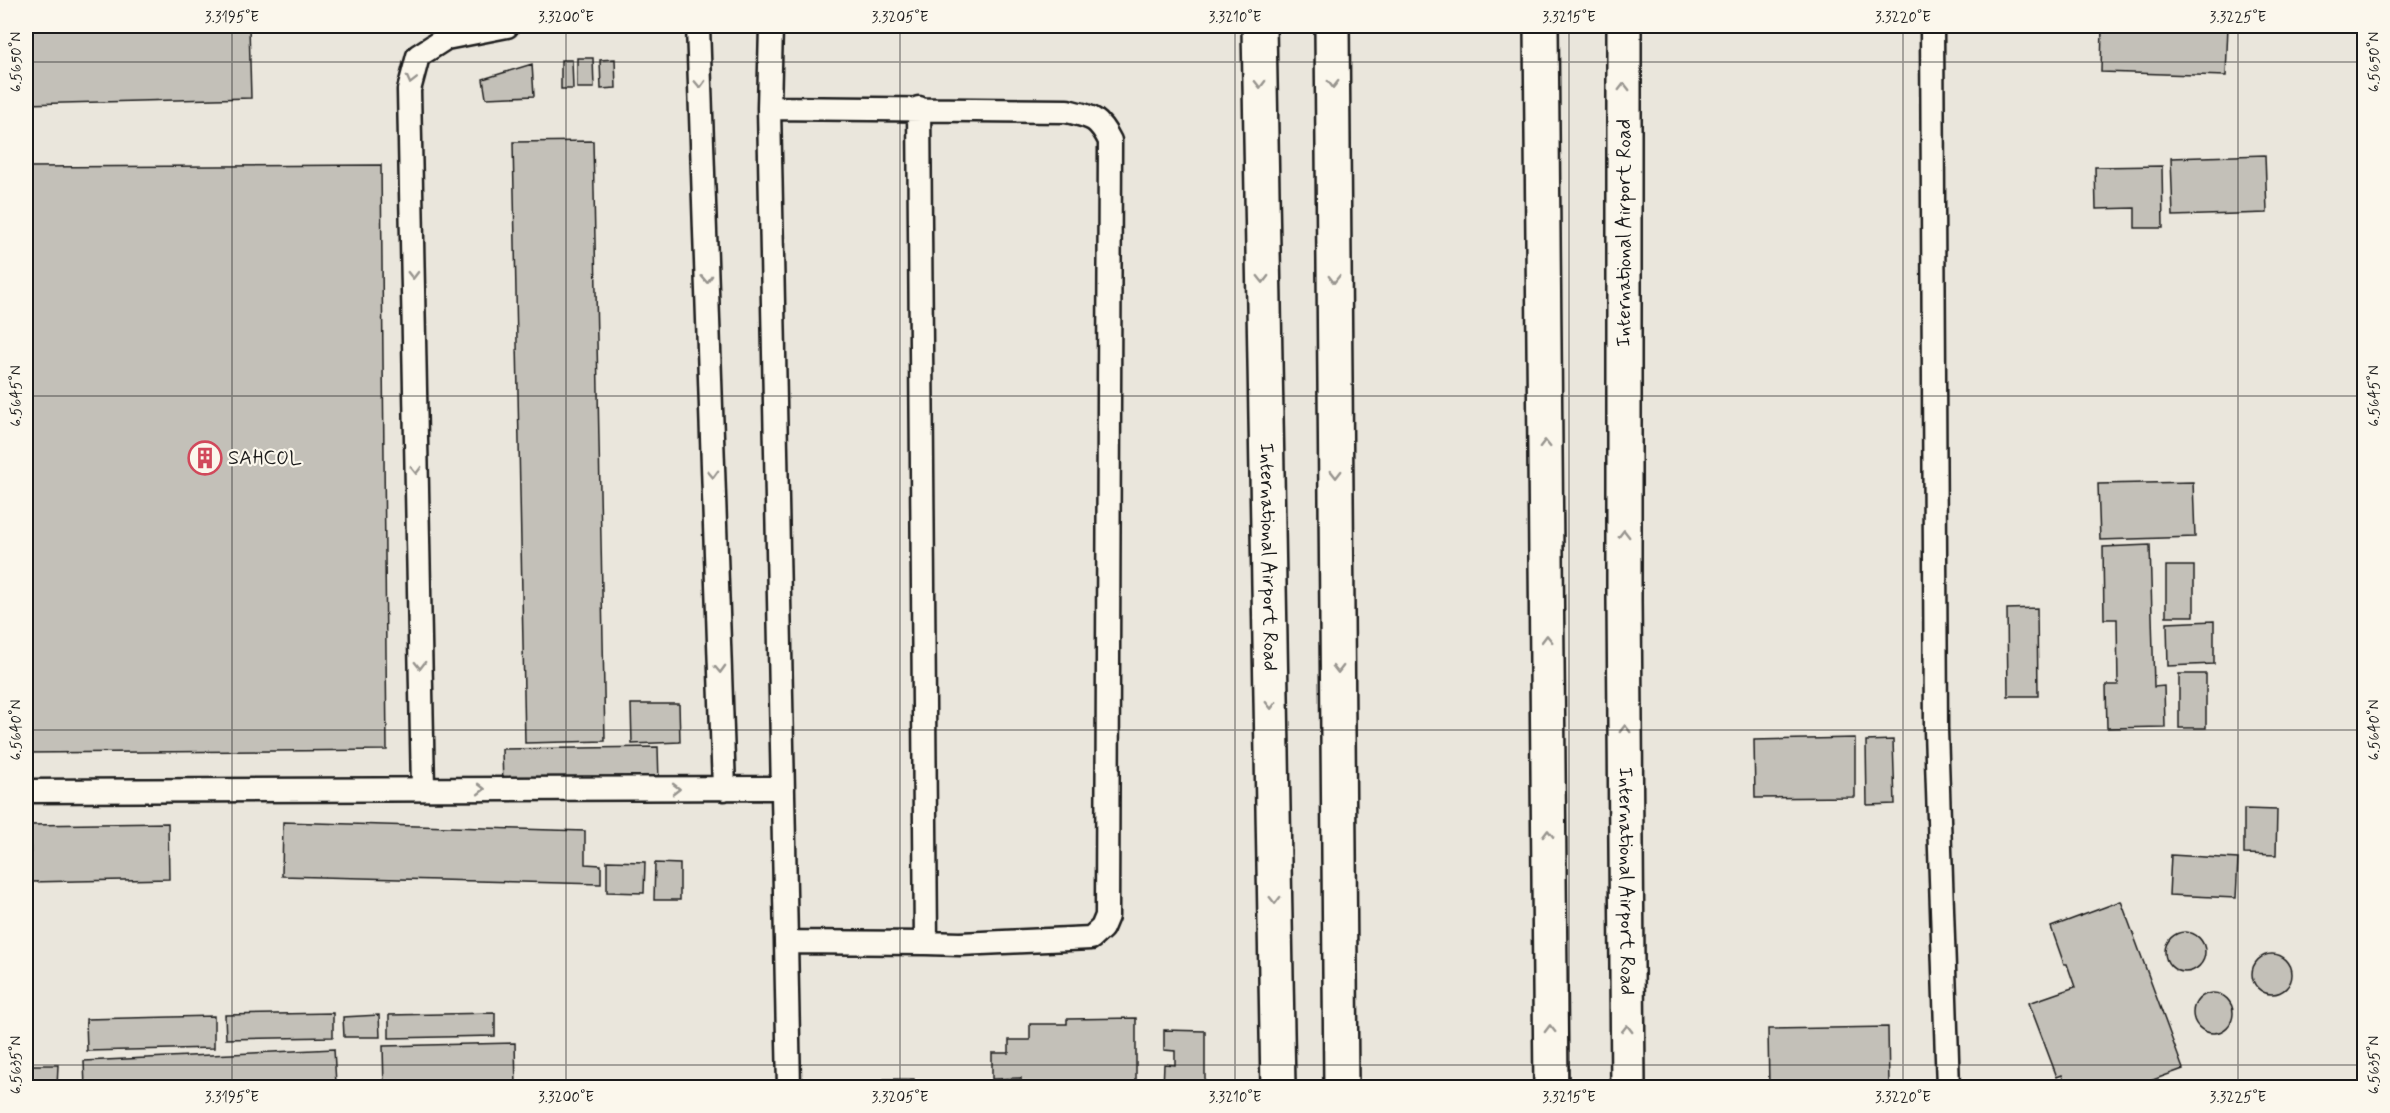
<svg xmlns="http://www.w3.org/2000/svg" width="2390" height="1113" viewBox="0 0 2390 1113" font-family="Mynerve,sans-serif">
<rect width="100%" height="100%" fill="#fbf7ec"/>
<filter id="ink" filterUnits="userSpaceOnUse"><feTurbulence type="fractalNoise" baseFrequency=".0167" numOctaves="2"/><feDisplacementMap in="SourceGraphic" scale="12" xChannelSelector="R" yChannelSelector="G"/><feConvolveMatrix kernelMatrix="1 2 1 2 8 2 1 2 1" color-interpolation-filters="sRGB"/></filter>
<g filter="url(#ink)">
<!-- built -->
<path fill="#eae6dc" d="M26 26H2364V1087H26Z"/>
<!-- building -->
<path fill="#c3c0b8" stroke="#1c1c1c" stroke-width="1.5" d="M26 26H249L251 98 26 104Z
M2102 26H2228L2226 76 2101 72Z
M577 58H593L594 88H577Z
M615 59 616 88 601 89 600 60Z
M561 60H572L573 89H561Z
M532 64 534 96 486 98 483 79Z
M593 141 605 741 525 743 513 142Z
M2265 155 2267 213 2173 216 2171 158Z
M381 165 387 750 26 753V167Z
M2162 166 2163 228H2135V208L2096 209 2095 167Z
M2193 482 2195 537 2100 540 2098 484Z
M2150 545 2154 687 2164 686 2165 727 2107 728 2106 685H2118L2117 619H2104L2103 547Z
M2166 566H2194V616H2166Z
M2037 608 2038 696H2008L2007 609Z
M2214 621V664L2168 666 2167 623Z
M2179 674H2206V728H2179Z
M631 704H679L680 742 632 744Z
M1855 738V797L1755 798 1754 740Z
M1893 740 1895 804 1867 805 1866 741Z
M658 747 659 784 503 787 502 749Z
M2244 809 2277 810 2276 855 2244 854Z
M283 822 585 831V864L601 865V884L282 876Z
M168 823 169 879 31 882 30 825Z
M2171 855 2238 859 2236 898 2169 895Z
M607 861 645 862 644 893 607 892Z
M655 863 680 864V900H654Z
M2121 901 2183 1069 2131 1088H2066L2062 1075 2057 1077 2029 1003 2075 987 2067 964H2064L2051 927Z
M2165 952a20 20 0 1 1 40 0a20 20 0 1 1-40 0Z
M2252 974a20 20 0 1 1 40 0a20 20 0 1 1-40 0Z
M2193 1013a20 20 0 1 1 40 0a20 20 0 1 1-40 0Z
M333 1013V1037L226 1039 225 1015Z
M495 1013V1036L389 1038V1015Z
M379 1015 380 1037H344L343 1017Z
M214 1016V1048L87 1051 86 1019Z
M1136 1018V1084L1021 1088V1078L992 1079V1053H1009V1040H1030V1024H1067V1019Z
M1888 1027 1889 1088H1769L1768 1029Z
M1164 1030 1205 1031V1088H1163L1164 1064 1175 1065V1051L1164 1050Z
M515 1043 516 1088H384L383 1046Z
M334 1049 336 1084 253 1088H85L84 1061Z
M26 1065H58L57 1088H26Z
M884 1079H914L915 1088H884Z
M919 1086H960V1088H919Z"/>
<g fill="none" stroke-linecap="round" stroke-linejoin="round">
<!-- lane casing -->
<g stroke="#1c1c1c" stroke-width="27">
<path id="lane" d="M698 26 724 789
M771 26 769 108 789 1088
M1932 26 1936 730 1948 1088
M769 108 1067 111C1092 117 1098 117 1110 141L1107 916 1102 928 1091 938 960 944 926 943 919 108
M423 789 409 90 418 56 446 38 507 26
M26 791 783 788
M786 942 926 943"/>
</g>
<!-- secondary casing -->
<g stroke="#1c1c1c" stroke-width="38">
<g id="secondary">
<path id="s1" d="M1259 26 1278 1088"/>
<path id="s2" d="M1624 26V599L1628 1088"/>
</g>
</g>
<!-- highway casing -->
<g stroke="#1c1c1c" stroke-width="38">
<path id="highway" d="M1332 26 1341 1088
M1541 26 1551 1088"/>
</g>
<!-- lane -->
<use href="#lane" stroke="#fbf7ec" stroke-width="22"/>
<!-- secondary -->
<use href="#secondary" stroke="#fbf7ec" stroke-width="33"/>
<!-- highway -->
<use href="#highway" stroke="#fbf7ec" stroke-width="33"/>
</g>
<!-- one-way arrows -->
<defs><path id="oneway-chevron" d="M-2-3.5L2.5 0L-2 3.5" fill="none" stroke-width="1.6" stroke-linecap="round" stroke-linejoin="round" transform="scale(1.5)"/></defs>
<g stroke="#97948e">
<use href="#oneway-chevron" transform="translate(411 80) rotate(104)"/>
<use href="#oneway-chevron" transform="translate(700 84) rotate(88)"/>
<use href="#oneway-chevron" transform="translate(1260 84) rotate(89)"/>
<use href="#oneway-chevron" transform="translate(1333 84) rotate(90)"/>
<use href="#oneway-chevron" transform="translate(1624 87) rotate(-90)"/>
<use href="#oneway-chevron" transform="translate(413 275) rotate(89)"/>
<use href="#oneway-chevron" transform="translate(707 279) rotate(88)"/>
<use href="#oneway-chevron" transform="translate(1263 279) rotate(89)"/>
<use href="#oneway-chevron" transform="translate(1334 279) rotate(90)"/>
<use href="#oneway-chevron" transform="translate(1545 444) rotate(-91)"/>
<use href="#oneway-chevron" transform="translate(416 470) rotate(89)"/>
<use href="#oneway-chevron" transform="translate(713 474) rotate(88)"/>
<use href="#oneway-chevron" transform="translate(1336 474) rotate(90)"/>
<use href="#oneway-chevron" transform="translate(1624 534) rotate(-90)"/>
<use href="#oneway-chevron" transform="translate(1547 639) rotate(-91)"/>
<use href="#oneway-chevron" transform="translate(420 665) rotate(89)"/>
<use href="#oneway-chevron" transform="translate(720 669) rotate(88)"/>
<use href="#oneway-chevron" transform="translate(1338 669) rotate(90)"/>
<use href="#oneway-chevron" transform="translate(1271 705) rotate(89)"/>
<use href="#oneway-chevron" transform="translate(1625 729) rotate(-90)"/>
<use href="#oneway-chevron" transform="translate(481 789)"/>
<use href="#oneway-chevron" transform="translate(676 789)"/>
<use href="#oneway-chevron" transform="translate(1548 834) rotate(-91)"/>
<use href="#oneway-chevron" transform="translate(1275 900) rotate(89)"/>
<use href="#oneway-chevron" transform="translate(1550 1029) rotate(-91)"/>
<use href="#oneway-chevron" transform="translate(1627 1029) rotate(-90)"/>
</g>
</g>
<!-- ticks -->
<path fill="none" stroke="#1c1c1c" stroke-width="1.5" stroke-opacity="0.45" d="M232 26V1088M566 26V1088M900 26V1088M1235 26V1088M1569 26V1088M1903 26V1088M2238 26V1088M26 62H2364M26 396H2364M26 730H2364M26 1065H2364"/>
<!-- icons -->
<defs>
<g id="building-ring" transform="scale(1.725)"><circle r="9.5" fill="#fbf7ec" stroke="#d1495b" stroke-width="1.5"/><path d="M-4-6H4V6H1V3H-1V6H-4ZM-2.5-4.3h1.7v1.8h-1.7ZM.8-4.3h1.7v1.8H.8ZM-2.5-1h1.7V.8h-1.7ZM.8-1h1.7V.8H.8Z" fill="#d1495b"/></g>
</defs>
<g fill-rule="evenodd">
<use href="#building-ring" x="205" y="458"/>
</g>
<g text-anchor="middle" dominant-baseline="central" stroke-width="4.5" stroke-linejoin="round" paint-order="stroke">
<!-- street labels -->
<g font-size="20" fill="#1c1c1c" stroke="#fbf7ec">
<text transform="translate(1624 233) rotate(-90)">International Airport Road</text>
<text stroke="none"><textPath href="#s1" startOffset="531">International Airport Road</textPath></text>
<text stroke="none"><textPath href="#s2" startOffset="855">International Airport Road</textPath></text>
</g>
<!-- poi labels -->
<g font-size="20" fill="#1c1c1c" stroke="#fbf7ec" text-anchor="start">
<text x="228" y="458">SAHCOL</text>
</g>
</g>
<!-- margin -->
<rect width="2390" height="1113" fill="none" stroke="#fbf7ec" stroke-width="66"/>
<rect x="33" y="33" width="2324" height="1047" fill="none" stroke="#1c1c1c" stroke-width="2"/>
<g font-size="15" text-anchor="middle" fill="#1c1c1c">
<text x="232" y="22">3.3195°E</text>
<text x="566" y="22">3.3200°E</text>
<text x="900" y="22">3.3205°E</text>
<text x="1235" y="22">3.3210°E</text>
<text x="1569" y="22">3.3215°E</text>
<text x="1903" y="22">3.3220°E</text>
<text x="2238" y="22">3.3225°E</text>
<text transform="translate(16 62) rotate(-90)" y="5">6.5650°N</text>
<text transform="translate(2374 62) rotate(-90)" y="5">6.5650°N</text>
<text transform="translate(16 396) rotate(-90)" y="5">6.5645°N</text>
<text transform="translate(2374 396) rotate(-90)" y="5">6.5645°N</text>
<text transform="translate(16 730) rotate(-90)" y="5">6.5640°N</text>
<text transform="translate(2374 730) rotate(-90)" y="5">6.5640°N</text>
<text transform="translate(16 1065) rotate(-90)" y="5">6.5635°N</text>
<text transform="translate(2374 1065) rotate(-90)" y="5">6.5635°N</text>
<text x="232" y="1102">3.3195°E</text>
<text x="566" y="1102">3.3200°E</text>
<text x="900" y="1102">3.3205°E</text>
<text x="1235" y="1102">3.3210°E</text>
<text x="1569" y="1102">3.3215°E</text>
<text x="1903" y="1102">3.3220°E</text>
<text x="2238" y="1102">3.3225°E</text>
</g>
</svg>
